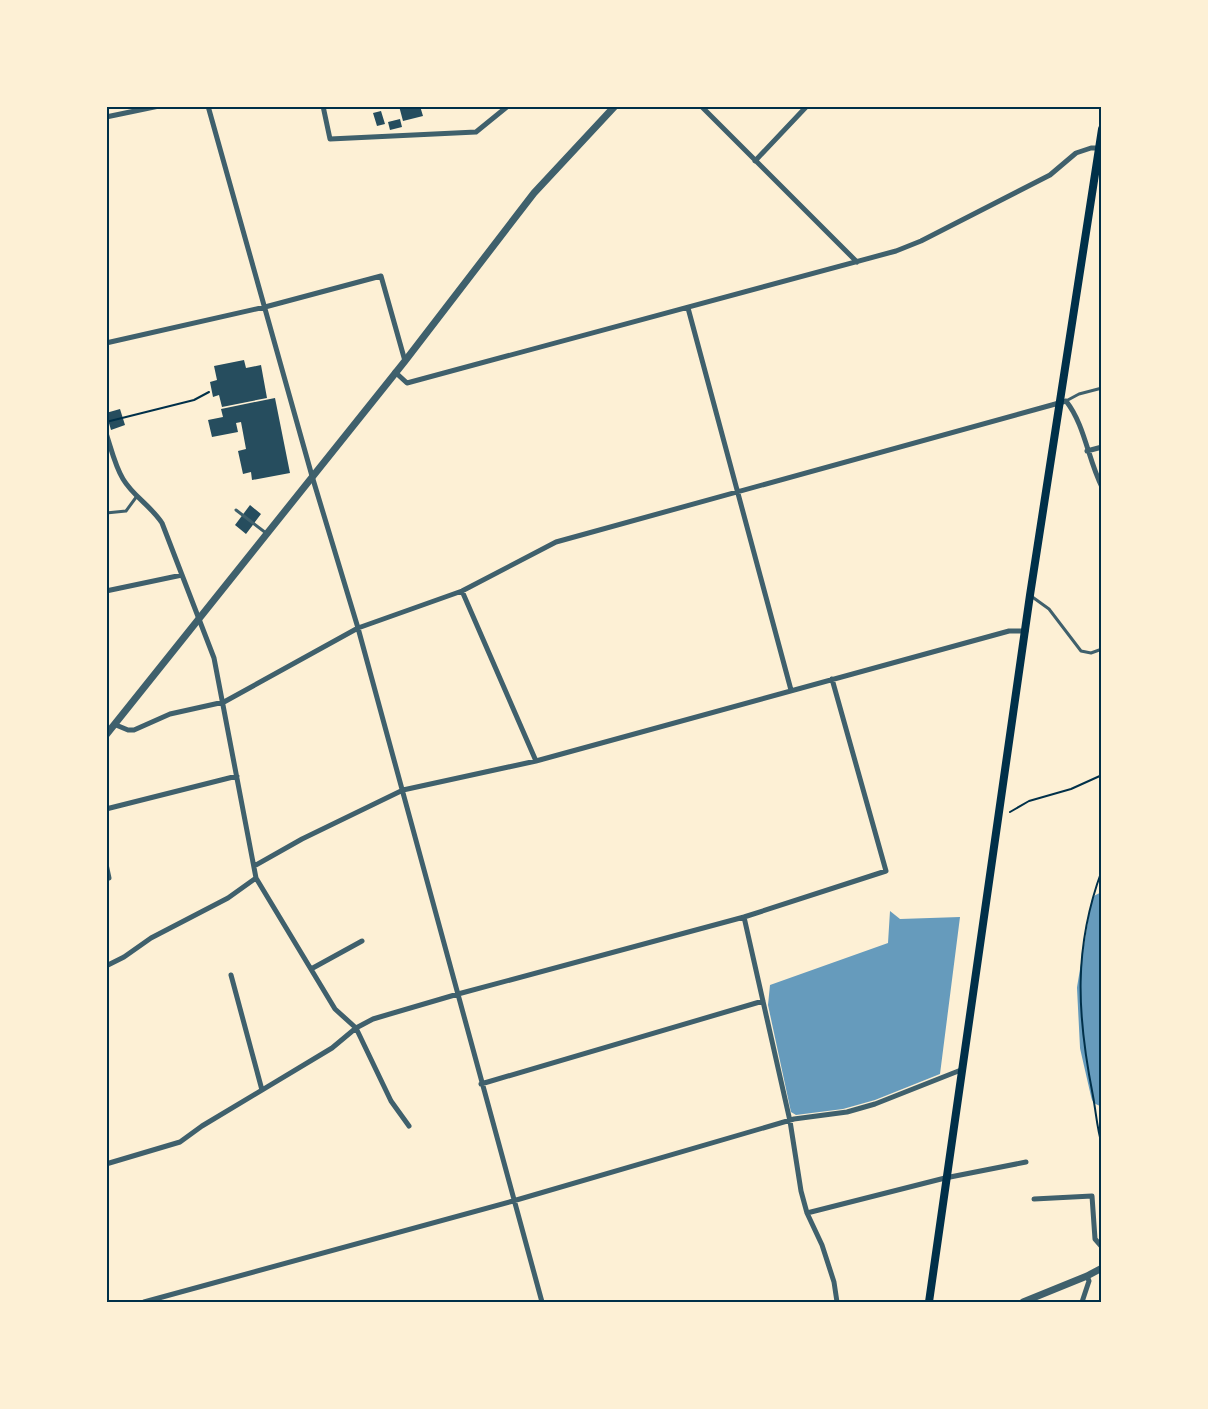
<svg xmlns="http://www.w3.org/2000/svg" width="1208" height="1409" viewBox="0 0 1208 1409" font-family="'Varela Round',sans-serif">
<rect width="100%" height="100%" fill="#fdf0d5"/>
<!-- water -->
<path fill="#669bbc" d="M890 911 900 919 960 917 940 1074 875 1100 843 1109 796 1115 791 1112 768 1005 770 985 888 943Z"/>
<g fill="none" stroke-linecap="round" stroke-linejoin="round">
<!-- stream -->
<path stroke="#669bbc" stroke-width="4" d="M1101 1094H1102"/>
<!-- river -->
<path stroke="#669bbc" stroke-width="22" d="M1102 904 1088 988 1091 1047 1102 1095"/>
</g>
<!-- building -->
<path fill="#264d5e" d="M399 106H420L423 116 403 121Z
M381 111 385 124 377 126 373 113Z
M400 119 402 127 390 130 388 122Z
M244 360 246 368 261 365 267 398 222 407 219 395 213 397 210 382 217 380 214 366Z
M275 398 290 473 252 480 251 472 243 474 238 451 246 449 241 422 236 423 238 432 212 437 208 420 223 417 221 409Z
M120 409 125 425 111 430 106 413Z
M250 505 261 514 246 534 235 525Z"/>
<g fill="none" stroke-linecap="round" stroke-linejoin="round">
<!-- path -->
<path stroke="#003049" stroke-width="2" d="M106 422 194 400 209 392
M1010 812 1029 801 1071 789 1102 775
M1102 870C1073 948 1077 1015 1093 1096 1096 1112 1097 1129 1102 1145"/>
<!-- service -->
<path stroke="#3f606c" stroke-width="3" d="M1066 401 1079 394 1102 388
M236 510 266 533
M106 513 126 511 137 496
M1031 596 1049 609 1081 651 1091 653 1102 649"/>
<!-- minor -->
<path stroke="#3f606c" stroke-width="5" d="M208 106 312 476 358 628 542 1302
M323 106 330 139 476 132 508 106
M701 106 857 262
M106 117 159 106
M755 161 807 106
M688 308 791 690
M106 343 265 307 381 276 405 361
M395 372 407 383 896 251 921 241 1050 175 1076 153 1091 148H1098
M106 433C111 448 115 466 123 479 133 496 151 506 162 523L214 658 256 878 335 1009 356 1028 391 1101 409 1126
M1087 451 1102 447
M106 591 182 575
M462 591 536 761
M116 725 128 730H134L170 714 224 702 358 628 462 591 556 542 1059 403 1066 401C1085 425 1088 460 1102 487
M106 809 237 776
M106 864 109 878
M254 866 302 839 403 790 536 761 1009 631H1026
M744 917 790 1121 801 1191 807 1213 822 1245 834 1282 837 1302
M106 966 124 957 151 938 228 898 256 878
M311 969 362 941
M231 975 262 1090
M481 1084 763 1001
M106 1164 180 1142 202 1126 332 1048 356 1028 373 1019 458 994 744 917 886 871 832 679
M1034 1199 1092 1196 1095 1239 1102 1247
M807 1213 945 1178 1026 1162
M144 1302 513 1201 794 1119 847 1112 875 1104 961 1070
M1082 1302 1089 1281 1087 1276"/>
<!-- tertiary -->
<path stroke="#3f606c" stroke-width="7" d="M106 735 405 361 534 193 615 106
M1023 1302 1087 1276 1102 1268"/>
<!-- primary -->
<path stroke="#003049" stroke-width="8" d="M929 1302 1030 595 1102 129"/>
</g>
<!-- border -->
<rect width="1208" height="1409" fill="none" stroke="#fdf0d5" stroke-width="216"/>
<rect x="108" y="108" width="992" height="1193" fill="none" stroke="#003049" stroke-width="2"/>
</svg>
